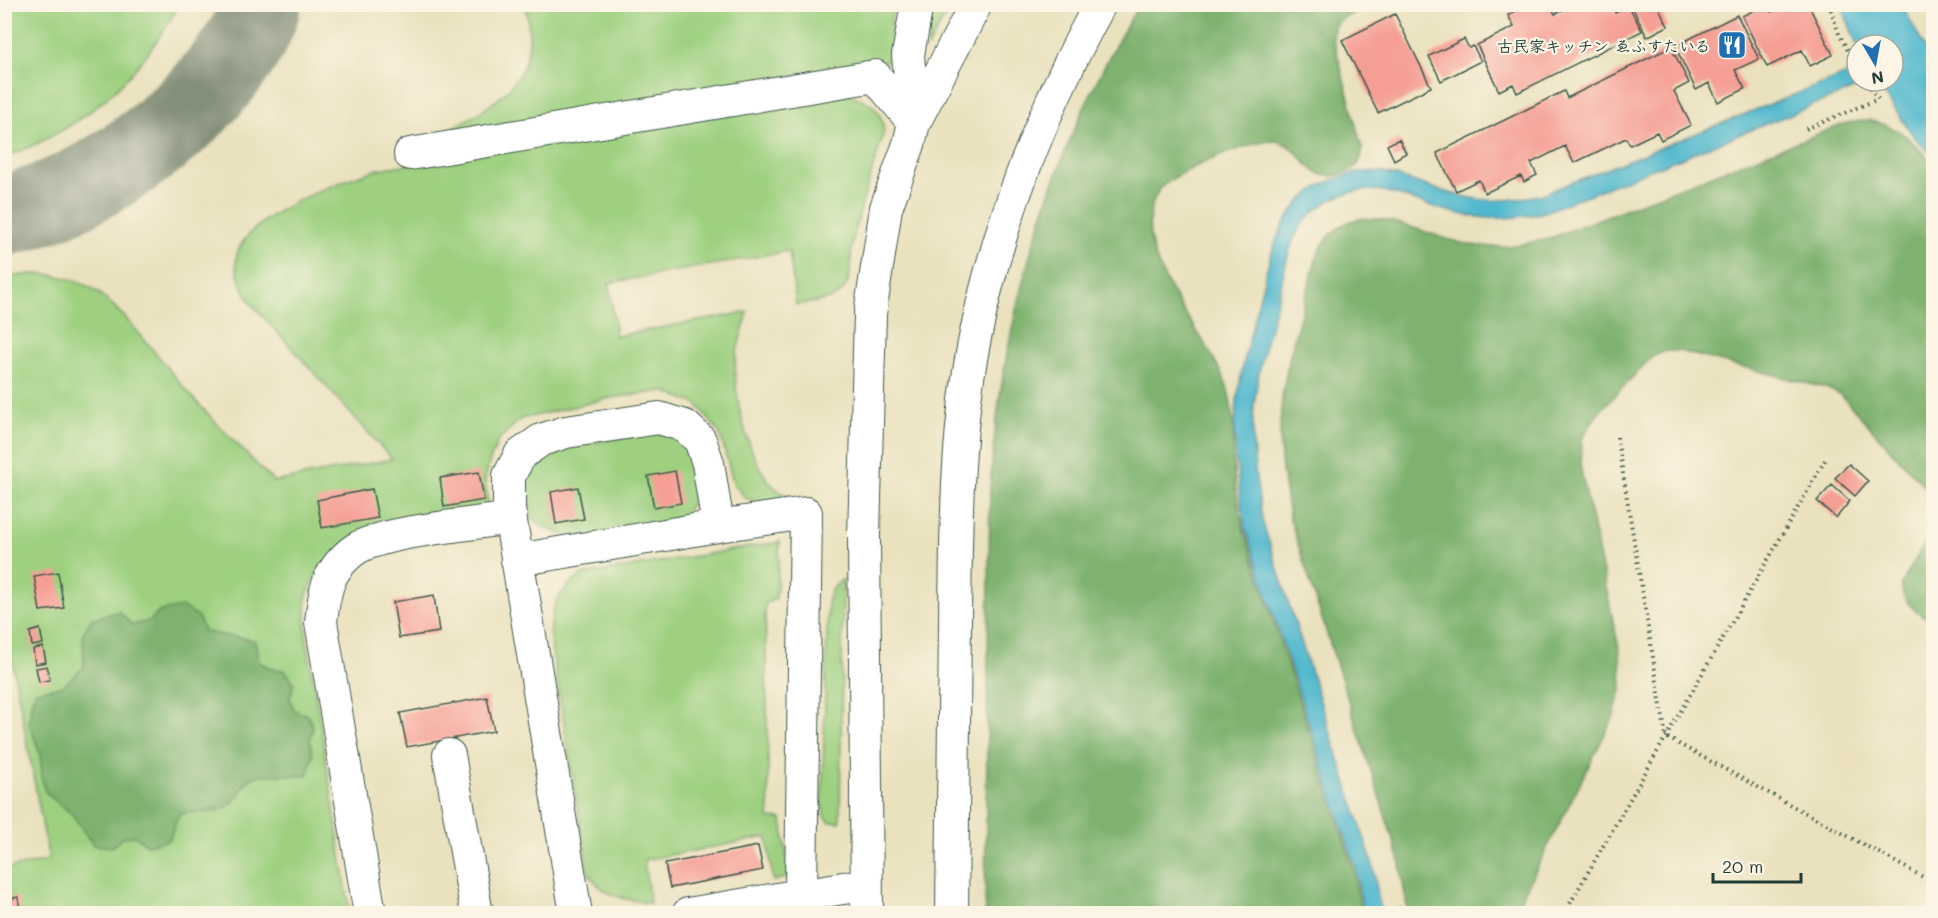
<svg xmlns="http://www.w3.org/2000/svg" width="1938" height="918" viewBox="0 0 1938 918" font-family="Mali,'Klee One',sans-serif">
<rect width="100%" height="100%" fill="#fcf5e5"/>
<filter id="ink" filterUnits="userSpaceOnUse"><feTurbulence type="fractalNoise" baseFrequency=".0167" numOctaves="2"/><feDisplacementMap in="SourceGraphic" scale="12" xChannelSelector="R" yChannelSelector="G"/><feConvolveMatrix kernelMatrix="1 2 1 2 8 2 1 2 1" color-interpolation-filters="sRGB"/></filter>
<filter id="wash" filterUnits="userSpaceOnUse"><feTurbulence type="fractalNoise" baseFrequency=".008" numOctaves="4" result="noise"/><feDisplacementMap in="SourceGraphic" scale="24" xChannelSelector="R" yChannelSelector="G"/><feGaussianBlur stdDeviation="1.35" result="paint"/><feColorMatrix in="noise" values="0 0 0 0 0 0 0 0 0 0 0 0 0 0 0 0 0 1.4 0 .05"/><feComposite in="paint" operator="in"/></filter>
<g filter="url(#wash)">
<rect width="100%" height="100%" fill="#eae1be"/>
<!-- green -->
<path fill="#9ed080" stroke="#5e865a" stroke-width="1.5" d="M4 5 5 4 179 5C138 79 85 128 5 157Z
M526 5H894L891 20 897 60 424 142C466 120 526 97 529 42 530 30 527 16 526 5Z
M932 5H952L927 48Z
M849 94C870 102 881 106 884 131 874 167 861 202 853 239 849 255 854 274 844 289 835 302 811 302 796 305L789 251 609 283 616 336 748 312C744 327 738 342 736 357 731 392 749 464 775 488 781 494 792 498 800 501L764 505 746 498 734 485 720 434 697 404 663 391 610 398 521 419 499 439 490 460 485 480 489 508 319 569 306 597V633L350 913H5V869L49 860 5 624 4 280C29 269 65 274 89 287 122 305 167 370 195 400 220 428 248 455 274 482L392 459 250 302C244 290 236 276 236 263 235 217 344 180 379 169Z
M655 432 670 436 688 448 700 490 684 515 669 524 573 539 543 527 530 516 526 500 527 483 530 469 541 456 557 449Z
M780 542 776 598 765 604 769 818 782 819 789 877 773 881 767 837 644 860 650 903C622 898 604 898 588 872L550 638C552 605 555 594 582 575Z
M843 579 840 822H830L825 817 822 804 828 599 832 589Z"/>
<!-- forest -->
<path fill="#7eb26e" stroke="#4e7851" stroke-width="1.5" d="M1139 5H1370L1343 18 1334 26 1333 38 1362 148C1362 160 1359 167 1347 172 1304 190 1307 144 1274 141 1255 139 1169 174 1159 190 1120 252 1208 330 1227 387 1236 415 1232 445 1234 473 1235 491 1240 509 1243 527L1354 870 1361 913H985L990 488C1002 317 1049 151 1139 5Z
M1869 120C1901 127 1912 140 1933 164V496L1840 394 1826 388 1679 351H1665L1652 357 1598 413 1582 438 1581 470 1620 653 1622 687 1613 718 1514 913H1408L1399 858 1289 516C1284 486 1279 456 1280 425 1282 369 1302 313 1316 259 1349 179 1421 241 1480 246 1505 249 1529 243 1553 237L1846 123Z
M1933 528 1934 623H1933C1919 612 1899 603 1902 583Z
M183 607 198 617 204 631C221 637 237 635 255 641L259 662 272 669 285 670 294 683 290 698 294 710 308 715 313 727 310 739 313 756 307 775C290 778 267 771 252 778 241 784 240 796 232 803 217 816 196 811 179 814L169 840 147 845 135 836 123 837 112 847 93 845 72 814 47 794 43 786 40 754 29 723 31 702 36 691 63 686 84 667 83 633 92 619 119 611 132 625 150 621 160 611Z"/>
<!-- water -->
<path fill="#50b8ce" stroke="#387a81" stroke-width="1.5" d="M1841 5H1902L1933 63V157L1913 135 1875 81H1893V45H1857Z
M1857 70V81H1874L1545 212C1499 223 1469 219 1425 204 1408 199 1389 190 1372 190 1343 190 1315 204 1299 229 1288 247 1285 270 1280 290 1269 333 1254 378 1253 423 1252 457 1257 490 1263 523L1373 865 1381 913H1363L1356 869 1245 527C1239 492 1234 458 1235 423 1237 385 1247 348 1256 311 1270 259 1278 199 1336 179 1348 174 1363 171 1376 172 1392 173 1409 180 1424 185 1468 200 1494 205 1540 195Z"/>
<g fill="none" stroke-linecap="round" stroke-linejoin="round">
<!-- taxiway -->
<path stroke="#848f79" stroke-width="81" d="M4 216C99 192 196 121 247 38 253 28 257 15 261 4"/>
</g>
<g id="blocks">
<!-- building -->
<path fill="#f59e94" d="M1528 4H1550L1555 14 1575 4H1611L1615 13 1629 6 1642 31 1517 93 1513 84 1499 91 1477 45 1514 27 1508 15Z
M1631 4H1657L1668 26 1647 37Z
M1767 4 1771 12 1787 4H1808L1833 55 1810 66 1802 50 1767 67 1742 16Z
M1395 14 1431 87 1378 113 1342 40Z
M1737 15 1759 59 1735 70 1745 89 1718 102 1709 83 1696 90 1675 46Z
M1464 39 1469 48 1473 46 1481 61 1441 81 1429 56Z
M1671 47 1689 83 1674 91 1691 125 1661 140 1657 132 1630 145 1626 138 1574 163 1565 146 1531 163 1537 175 1524 182 1521 176 1485 193 1479 180 1456 191 1437 153 1564 91 1567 98Z
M1399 139 1406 153 1394 160 1387 145Z
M1849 464 1868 481 1855 496 1835 478Z
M675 471 681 503 654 508 648 476Z
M479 472 484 500 444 507 440 478Z
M1832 485 1850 501 1836 518 1817 501Z
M578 487 584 519 556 524 551 492Z
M372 489 378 518 322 528 317 500Z
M58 572 64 608 40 611 34 576Z
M434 595 439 632 399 638 393 602Z
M40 629 43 644 32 646 30 632Z
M43 647 46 662 35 664 33 649Z
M47 666 50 680 39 682 36 668Z
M487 697 494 731 407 747 400 713Z
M758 846 763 870 670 888 665 864Z
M18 897 21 914H4V900Z"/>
</g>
</g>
<g filter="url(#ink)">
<use href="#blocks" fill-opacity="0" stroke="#3d5649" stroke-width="1.5"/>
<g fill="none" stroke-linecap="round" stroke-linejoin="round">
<!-- minor casing -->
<g stroke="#3d5649" stroke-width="34">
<path id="minor" d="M410 154 875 76 914 123 908 55 917 4
M718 526 806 513 801 894
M517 560 718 526 708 463 700 440 685 426 659 418 566 432 541 440 520 455 509 476V509L576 914
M449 755 477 914
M370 914 321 622C323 607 324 591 331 577 336 566 348 553 359 547 394 530 469 525 510 518
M688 914 867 884
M867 914 864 536 870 314 886 208 909 144 914 123 976 4
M952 914C953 816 954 719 955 622 956 525 956 428 976 333 1000 216 1043 109 1100 4"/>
</g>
<!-- path -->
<path stroke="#3d5649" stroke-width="4" stroke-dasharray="1.5 4.5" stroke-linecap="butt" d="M1829 4 1839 34 1857 67
M1806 129 1878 99 1866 81
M1617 437 1666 737 1934 883
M1399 914V906
M1564 914 1827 457"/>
<!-- minor -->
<use href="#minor" stroke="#fff" stroke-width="32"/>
</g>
</g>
<!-- icons -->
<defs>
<g id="restaurant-square" transform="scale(1.5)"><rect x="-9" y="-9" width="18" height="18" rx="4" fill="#1f6fb2" stroke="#fcf5e5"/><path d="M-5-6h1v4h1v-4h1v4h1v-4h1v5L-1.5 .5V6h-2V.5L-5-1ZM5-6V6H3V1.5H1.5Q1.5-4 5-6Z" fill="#fff"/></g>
</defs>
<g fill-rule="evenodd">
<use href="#restaurant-square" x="1732" y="45"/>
</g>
<g text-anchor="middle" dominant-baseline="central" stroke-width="4.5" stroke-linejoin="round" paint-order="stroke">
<!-- poi labels -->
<g font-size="16" font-weight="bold" fill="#1f3d34" stroke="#fcf5e5" text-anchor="end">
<text x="1711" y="45">古民家キッチン ゑふすたいる</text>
</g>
</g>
<!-- margin -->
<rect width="1938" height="918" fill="none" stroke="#fcf5e5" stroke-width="24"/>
<!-- north arrow -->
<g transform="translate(1875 63) rotate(170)"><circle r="28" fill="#fcf5e5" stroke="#a4ab9e" stroke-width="1.5"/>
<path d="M0-4.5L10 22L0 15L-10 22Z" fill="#1f6fb2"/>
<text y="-9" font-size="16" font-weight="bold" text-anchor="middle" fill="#1f3d34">N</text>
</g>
<!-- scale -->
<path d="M1713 873v9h88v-9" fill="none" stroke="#1f3d34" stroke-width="3"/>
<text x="1722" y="873" font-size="18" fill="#1f3d34" stroke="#fcf5e5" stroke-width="4.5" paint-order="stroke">20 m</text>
</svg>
